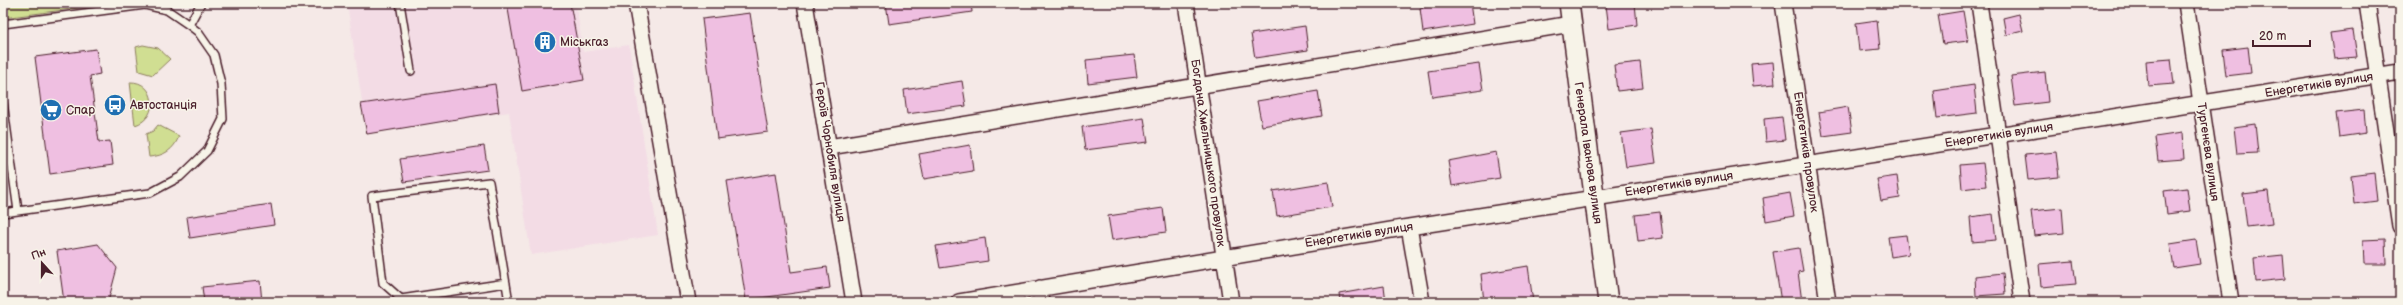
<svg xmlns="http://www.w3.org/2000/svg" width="2403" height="305" viewBox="0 0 2403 305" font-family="'Balsamiq Sans',sans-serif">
<rect width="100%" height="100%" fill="#f5e9e7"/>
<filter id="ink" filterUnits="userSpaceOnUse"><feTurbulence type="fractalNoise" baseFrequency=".025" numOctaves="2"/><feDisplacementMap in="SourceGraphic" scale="8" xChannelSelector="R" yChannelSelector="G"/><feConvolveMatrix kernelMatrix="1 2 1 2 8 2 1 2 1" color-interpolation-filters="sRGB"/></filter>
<g filter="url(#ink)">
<!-- built -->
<path fill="#f3dce5" d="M347 3H576L583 52 629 45 658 235 531 255 509 112 367 134Z"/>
<!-- green -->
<path fill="#d0de92" stroke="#8d7e5e" d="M3 3H116L3 18Z
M143 45 158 48 170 59 153 75 139 71 136 47Z
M130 82C156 81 160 118 135 125Z
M158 125 179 136C174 150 164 156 149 157L146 134 153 131Z"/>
<!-- building -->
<path fill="#efbfe1" stroke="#4a1f2b" d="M507 3H570L584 80 522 91Z
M886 3H971L972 12 889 24Z
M1449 3H1470L1473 24 1423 32 1420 8Z
M1624 3H1635L1637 25 1609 29 1606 5Z
M1963 11 1968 41 1943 44 1938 15Z
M750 13 768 132 717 139 702 19Z
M2019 14 2023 31 2006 35 2003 18Z
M1877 20 1880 49 1859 51 1856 23Z
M1305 26 1308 50 1255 58 1251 34Z
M2353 30 2357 57 2334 59 2330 33Z
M2248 47 2251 73 2226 76 2223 50Z
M96 49 100 74 90 76 99 142 110 141 113 165 50 174 35 57Z
M1134 55 1137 77 1088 83 1086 60Z
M2171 59 2174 84 2148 86 2146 61Z
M1640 62 1643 88 1617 91 1614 65Z
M1773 62 1775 84 1753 86 1751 64Z
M1479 64 1483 90 1432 97 1428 71Z
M2045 72 2048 102 2015 106 2011 76Z
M962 81 966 106 907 114 904 90Z
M495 84 499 112 367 134 361 104Z
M1974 85 1977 113 1937 118 1934 91Z
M1318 91 1322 116 1262 126 1257 101Z
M1848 107 1852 132 1823 136 1819 112Z
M2364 110 2366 133 2339 137 2336 113Z
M1782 117 1785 140 1766 142 1764 119Z
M1144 118 1148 142 1085 150 1082 127Z
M2255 124 2258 153 2237 154 2234 127Z
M1651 129 1656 163 1626 167 1621 133Z
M2182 133 2184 159 2158 161 2155 137Z
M970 145 973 171 924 179 919 154Z
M484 146 488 170 404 182 400 159Z
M1496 152 1500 178 1452 186 1448 161Z
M2056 152 2059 177 2028 180 2025 155Z
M1983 163 1986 186 1962 189 1960 165Z
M776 173 791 272 827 267 830 288 746 300 727 181Z
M2374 173 2377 201 2354 204 2351 176Z
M1897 176 1900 198 1881 201 1877 179Z
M1328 182 1332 207 1277 216 1273 191Z
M2187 188 2190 211 2167 214 2164 191Z
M2268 191 2272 224 2247 227 2243 194Z
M1790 193 1794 216 1766 221 1763 198Z
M271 204 274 225 190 238 187 217Z
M1163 208 1166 232 1112 240 1108 216Z
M2062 208 2064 233 2034 236 2031 211Z
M1660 212 1663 238 1638 241 1635 215Z
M1993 214 1996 240 1972 242 1970 217Z
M1906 235 1909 254 1891 257 1888 237Z
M985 238 988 261 940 268 936 246Z
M2385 239 2386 264H2364L2363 240Z
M2196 240 2200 264 2174 268 2170 244Z
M98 244 117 268 108 302H64L57 251Z
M1799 248 1803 271 1798 272 1802 302H1781L1773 252Z
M2283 255 2285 279 2256 282 2254 258Z
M2073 261 2076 284 2041 287 2039 264Z
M1528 266 1533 302H1484L1481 274Z
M2003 273 2005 294 1976 296 1975 276Z
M260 281 262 302H204L202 287Z
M1384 286 1386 302H1340L1339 294Z"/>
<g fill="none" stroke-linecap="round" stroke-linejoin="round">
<!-- service casing -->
<g stroke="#4a1f2b" stroke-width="10">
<path id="service" d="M400 3 411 71
M3 24 145 5 167 10 189 25 198 32 214 55 221 84 223 119 207 151 180 177 150 193 3 213
M189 25 201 3
M3 102 18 211
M506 283 401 299 383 283 372 196 489 182 509 302"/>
</g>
<!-- minor casing -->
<g stroke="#4a1f2b" stroke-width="18">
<path id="minor" d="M636 3 688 302
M805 3 854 302
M1186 3 1231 302
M1783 3 1828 302
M1979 3 2022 302
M2186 3 2231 302
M2367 3 2400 226
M829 147 1571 24
M1409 227 1422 302
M1040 288 1042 302
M959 302 1409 227 2400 72"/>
</g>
<!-- tertiary casing -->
<g stroke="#4a1f2b" stroke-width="22">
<path id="tertiary" d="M1569 3 1608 302"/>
</g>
<!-- service -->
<use href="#service" stroke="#f7f3e8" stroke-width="7"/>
<!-- minor -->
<use href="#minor" stroke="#f7f3e8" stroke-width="15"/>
<!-- tertiary -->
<use href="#tertiary" stroke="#f7f3e8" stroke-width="19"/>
</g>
</g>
<!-- icons -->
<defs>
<g id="building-disc" transform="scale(1.15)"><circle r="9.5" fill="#1f6fb2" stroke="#f7f3e8"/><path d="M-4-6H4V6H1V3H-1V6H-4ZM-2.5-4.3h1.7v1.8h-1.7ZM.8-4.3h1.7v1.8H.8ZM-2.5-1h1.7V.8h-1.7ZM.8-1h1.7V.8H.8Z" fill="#fff"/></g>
<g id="bus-disc" transform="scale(1.15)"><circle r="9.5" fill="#1f6fb2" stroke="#f7f3e8"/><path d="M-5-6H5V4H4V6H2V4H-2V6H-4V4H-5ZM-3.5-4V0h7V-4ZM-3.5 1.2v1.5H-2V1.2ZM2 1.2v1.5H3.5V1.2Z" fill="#fff"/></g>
<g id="supermarket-disc" transform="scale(1.15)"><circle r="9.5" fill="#1f6fb2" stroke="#f7f3e8"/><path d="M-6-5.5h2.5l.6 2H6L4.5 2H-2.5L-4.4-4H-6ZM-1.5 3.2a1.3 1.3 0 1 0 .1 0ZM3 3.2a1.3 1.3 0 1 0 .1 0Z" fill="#fff"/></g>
</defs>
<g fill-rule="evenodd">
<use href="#building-disc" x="545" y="42"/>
<use href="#bus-disc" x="115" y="105"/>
<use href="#supermarket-disc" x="51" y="110"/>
</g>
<g text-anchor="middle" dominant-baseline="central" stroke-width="3" stroke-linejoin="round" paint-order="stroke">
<!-- poi labels -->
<g font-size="12" fill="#4a1f2b" stroke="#f7f3e8" text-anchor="start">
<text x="560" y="42">Міськгаз</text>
<text x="130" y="105">Автостанція</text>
<text x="66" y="110">Спар</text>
</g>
<!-- street labels -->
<g font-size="12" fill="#4a1f2b" stroke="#f7f3e8">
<text transform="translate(2319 85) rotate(-9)">Енергетиків вулиця</text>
<text transform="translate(1999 135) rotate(-9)">Енергетиків вулиця</text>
<text transform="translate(830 152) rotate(81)">Героїв Чорнобиля вулиця</text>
<text transform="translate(1806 152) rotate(82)">Енергетиків провулок</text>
<text transform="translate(2208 152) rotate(82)">Тургенєва вулиця</text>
<text transform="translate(1208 153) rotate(82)">Богдана Хмельницького провулок</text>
<text transform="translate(1588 153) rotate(82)">Генерала Іванова вулиця</text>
<text transform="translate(1679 184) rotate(-9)">Енергетиків вулиця</text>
<text transform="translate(1359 235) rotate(-9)">Енергетиків вулиця</text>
</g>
</g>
<!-- margin -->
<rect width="2403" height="305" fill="none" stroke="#f7f3e8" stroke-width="16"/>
<rect x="8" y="8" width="2387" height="289" fill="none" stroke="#4a1f2b" stroke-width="1.5" filter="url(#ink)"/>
<!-- north arrow -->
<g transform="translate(42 263) rotate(339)" stroke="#f7f3e8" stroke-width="3" paint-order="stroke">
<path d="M0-3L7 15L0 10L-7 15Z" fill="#4a1f2b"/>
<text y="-6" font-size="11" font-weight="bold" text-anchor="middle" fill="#4a1f2b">Пн</text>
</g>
<!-- scale -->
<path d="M2253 40v6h57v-6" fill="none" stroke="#4a1f2b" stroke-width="2"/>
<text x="2259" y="40" font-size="12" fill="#4a1f2b" stroke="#f7f3e8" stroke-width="3" paint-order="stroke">20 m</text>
</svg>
